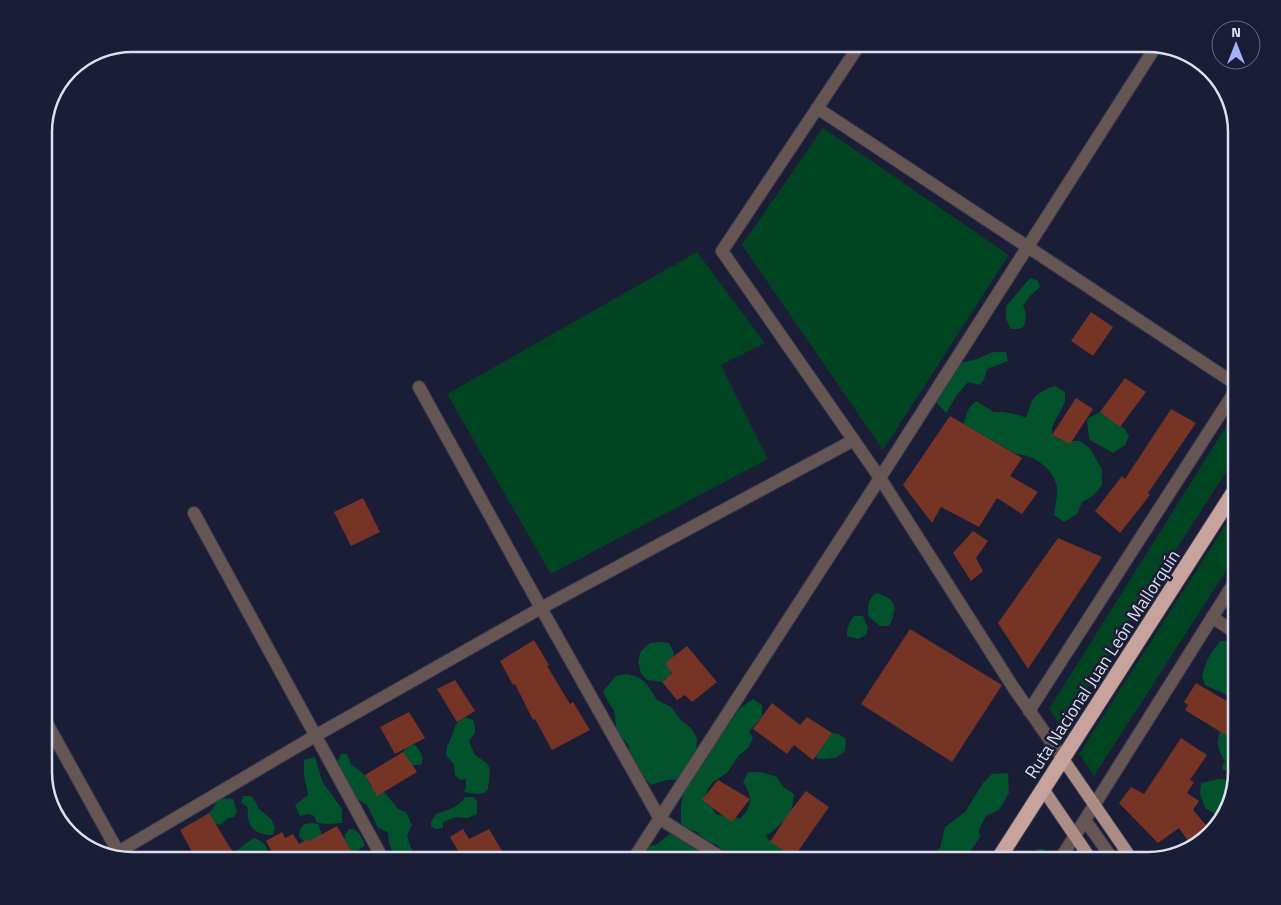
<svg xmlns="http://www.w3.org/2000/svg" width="1281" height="905" viewBox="0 0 1281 905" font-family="'Titillium Web',sans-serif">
<rect width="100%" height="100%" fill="#1a1d35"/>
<!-- green -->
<path fill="#004424" d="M823 128 1009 255 883 450 742 245Z
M697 252 765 343 721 365 768 459 551 574 447 394Z
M1237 409V455L1062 727 1049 709Z
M1237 507V554L1094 776 1079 754Z"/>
<!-- forest -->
<path fill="#01532e" d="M1030 278 1038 281 1040 287 1030 296 1023 306C1027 314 1027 319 1023 327L1019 329H1011L1006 319V306Z
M993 352H1006L1008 361 987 369 984 379 980 385 968 382 957 395 946 413 936 402 943 380 952 365 977 359Z
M1055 386 1065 392V402L1052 427V435L1063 441H1080L1090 448 1102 470V485L1093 496 1082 502 1077 514 1064 522 1054 515C1055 508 1058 493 1057 487 1053 468 1034 455 1016 454L963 424 969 408 976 401 994 412H1004L1019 415 1026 418C1032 398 1034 393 1055 386Z
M1100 412 1124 428 1129 436 1125 445 1113 453C1105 447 1097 445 1089 439L1087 419Z
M1237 530V585L1229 579 1228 560 1230 540Z
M877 593C897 599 898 609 889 626H880L869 617C867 606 868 598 877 593Z
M854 616H863L868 628 866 635 858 639 847 636C847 627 849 623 854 616Z
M1220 641H1228L1237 651V704H1236L1225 694 1205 685 1202 675 1208 658Z
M662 642 669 643 674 653 670 675 662 682 647 680 641 673 638 662 641 651 650 643Z
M627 674 638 677 646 683 657 700 671 707 681 720 691 728 697 738 696 752 692 761 677 780C666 779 661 782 650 785L648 781 640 780 634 773 628 744 617 732 614 710 608 702 603 691 616 676Z
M753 699 762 705V716L757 723 749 731 753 738 748 748 739 755 727 773 713 782 709 787 705 797 717 815 730 816 740 819C753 806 753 797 743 782L748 772H761L777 777 783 787 794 794 791 814 773 831 765 836C775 847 786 849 797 859V861H748V859L738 856 736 853H727L740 861H629L644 847 656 845 671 833 680 829 724 852 717 845 703 839 697 832 686 828 681 823V807L683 793 691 771 705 762 712 745 725 722 735 716 739 709Z
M1237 706V740L1233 756 1237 767 1235 770 1228 772 1223 770 1222 766 1225 762C1223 757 1219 751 1218 746 1216 734 1228 713 1237 706Z
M465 717 473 720C476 730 477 733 469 740L470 744 475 755 487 763 490 769 488 789 484 793 477 794 464 792 466 787V779L460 780 455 775 454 765 446 755 447 746C452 739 453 727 458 722 460 720 463 719 465 717Z
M832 733 839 734 846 739 845 751 836 758 817 759 816 749Z
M414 744C420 750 425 757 421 765H411L403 752 407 747Z
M341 754H347L351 764 365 775 371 787 382 789 398 809 406 812 412 825 407 836 411 848 419 861H396L389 843 388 832 378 828 367 805 357 799 336 765Z
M315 757 322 781 342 809V823L329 824 317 823 314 816 308 814 300 816 295 805 308 795 304 775V760Z
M1008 773 1009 793 999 810 986 816 979 830 980 837 967 856 968 861H929L930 856 940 848 945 827 965 812 983 783 992 774Z
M1219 779 1228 780 1233 785 1222 818 1205 808 1200 794 1201 783Z
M243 796H251L255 801 259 809 271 819 275 827 273 835C262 835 251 832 248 819 247 815 249 811 247 807 246 806 242 803 241 802Z
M465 797H473L477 801V814L467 818 456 817 443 822V828L437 829 431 827V822L436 814C447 810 458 808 465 797Z
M218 798 233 799 237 812 234 817 228 818 222 824 212 825 209 813 214 807Z
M314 823 318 824 321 832 322 838 307 843 299 837 300 829 304 824Z
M349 829H353L359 833 365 845 355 853 344 849 345 835Z
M255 838C265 843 268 846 268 857L256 858 254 861H236L235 852C242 847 247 841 255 838Z
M1037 849H1043L1052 855 1053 861H1032Z"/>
<!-- building -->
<path fill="#753426" d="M1091 312 1113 327 1093 356 1071 341Z
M1125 378 1146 392 1120 427 1100 412Z
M1076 398 1093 409 1070 444 1052 435Z
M1171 409 1196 423 1148 493 1150 495 1120 533 1095 511 1122 476 1125 479Z
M950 416 1022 458 1010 476 1038 492 1022 514 997 498 979 527 941 507 932 523 903 485Z
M363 498 380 532 351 546 334 512Z
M973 531 988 541 976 558 983 571 971 581 953 553Z
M1058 538 1102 557 1028 669 998 623Z
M910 629 1002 685 952 762 861 704Z
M534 640 549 665 547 666 570 704 573 702 590 730 552 750 535 719 533 720 515 684 513 685 500 661Z
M687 646 717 682 692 702 685 695 677 700 662 682 672 673 665 663Z
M455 680 475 711 457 722 437 689Z
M1196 683 1237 707V742L1185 710 1188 705 1184 702Z
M772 703 800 725 807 717 832 733 813 760 794 745 787 754 753 729Z
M409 712 425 738 395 754 380 727Z
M1181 738 1207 755 1190 780 1194 782 1187 793 1199 801 1193 810 1212 832 1193 848 1179 828 1158 843 1119 803 1131 787 1144 794Z
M403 752 417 772 377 796 365 775Z
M718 780 750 799 732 822 702 800Z
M806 791 829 807 794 857 770 842 789 813Z
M209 813 229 846 239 861H214L211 856 200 861H197L180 830Z
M337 826 357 861H256L272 852 266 841 282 832 285 838 293 834 299 844 308 839 309 841Z
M463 829 469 839 489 829 508 861H464L450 837Z"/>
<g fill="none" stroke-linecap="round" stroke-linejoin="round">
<!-- street casing -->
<g stroke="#35384f" stroke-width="14">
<path id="street" d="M860 44 722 251 880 478 1013 687 1063 759
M817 108 1237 385
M419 387 541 608 660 819 727 861
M194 513 384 861
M1212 617 1237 634
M1029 711 1237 388
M44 718 121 857
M1085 820 1114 861
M113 855 315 736 541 608 854 440
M632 861 880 478 1156 46
M1059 861 1237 578"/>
</g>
<!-- primary casing -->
<g stroke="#35384f" stroke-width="14">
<path id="primary" d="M1063 759 1133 861
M1043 789 1092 861"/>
</g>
<!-- highway casing -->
<g stroke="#35384f" stroke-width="17">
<path id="highway" d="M997 861 1237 487"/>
</g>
<!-- street -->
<use href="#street" stroke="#655653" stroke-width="12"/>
<!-- primary -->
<use href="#primary" stroke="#ac8d86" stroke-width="12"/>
<!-- highway -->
<use href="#highway" stroke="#c8a39b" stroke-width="15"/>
</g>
<g text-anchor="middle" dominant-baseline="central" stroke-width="5" stroke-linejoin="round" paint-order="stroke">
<!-- street labels -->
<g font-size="18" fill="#dbdfef" stroke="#1a1d35">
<text transform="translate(1102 664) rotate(-57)">Ruta Nacional Juan León Mallorquín</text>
</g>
</g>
<!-- crop -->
<path d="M0 0H1281V905H0ZM132 52H1148A80 80 0 0 1 1228 132V772A80 80 0 0 1 1148 852H132A80 80 0 0 1 52 772V132A80 80 0 0 1 132 52Z" fill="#1a1d35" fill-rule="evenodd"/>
<path fill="none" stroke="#dbdfef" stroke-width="2.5" d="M132 52H1148A80 80 0 0 1 1228 132V772A80 80 0 0 1 1148 852H132A80 80 0 0 1 52 772V132A80 80 0 0 1 132 52Z"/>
<!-- north arrow -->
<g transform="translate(1236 45)"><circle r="24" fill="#1a1d35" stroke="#676b7f"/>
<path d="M0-4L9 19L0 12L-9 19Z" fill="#a3b2fd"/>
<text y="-8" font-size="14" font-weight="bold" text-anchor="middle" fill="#dbdfef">N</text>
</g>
</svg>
